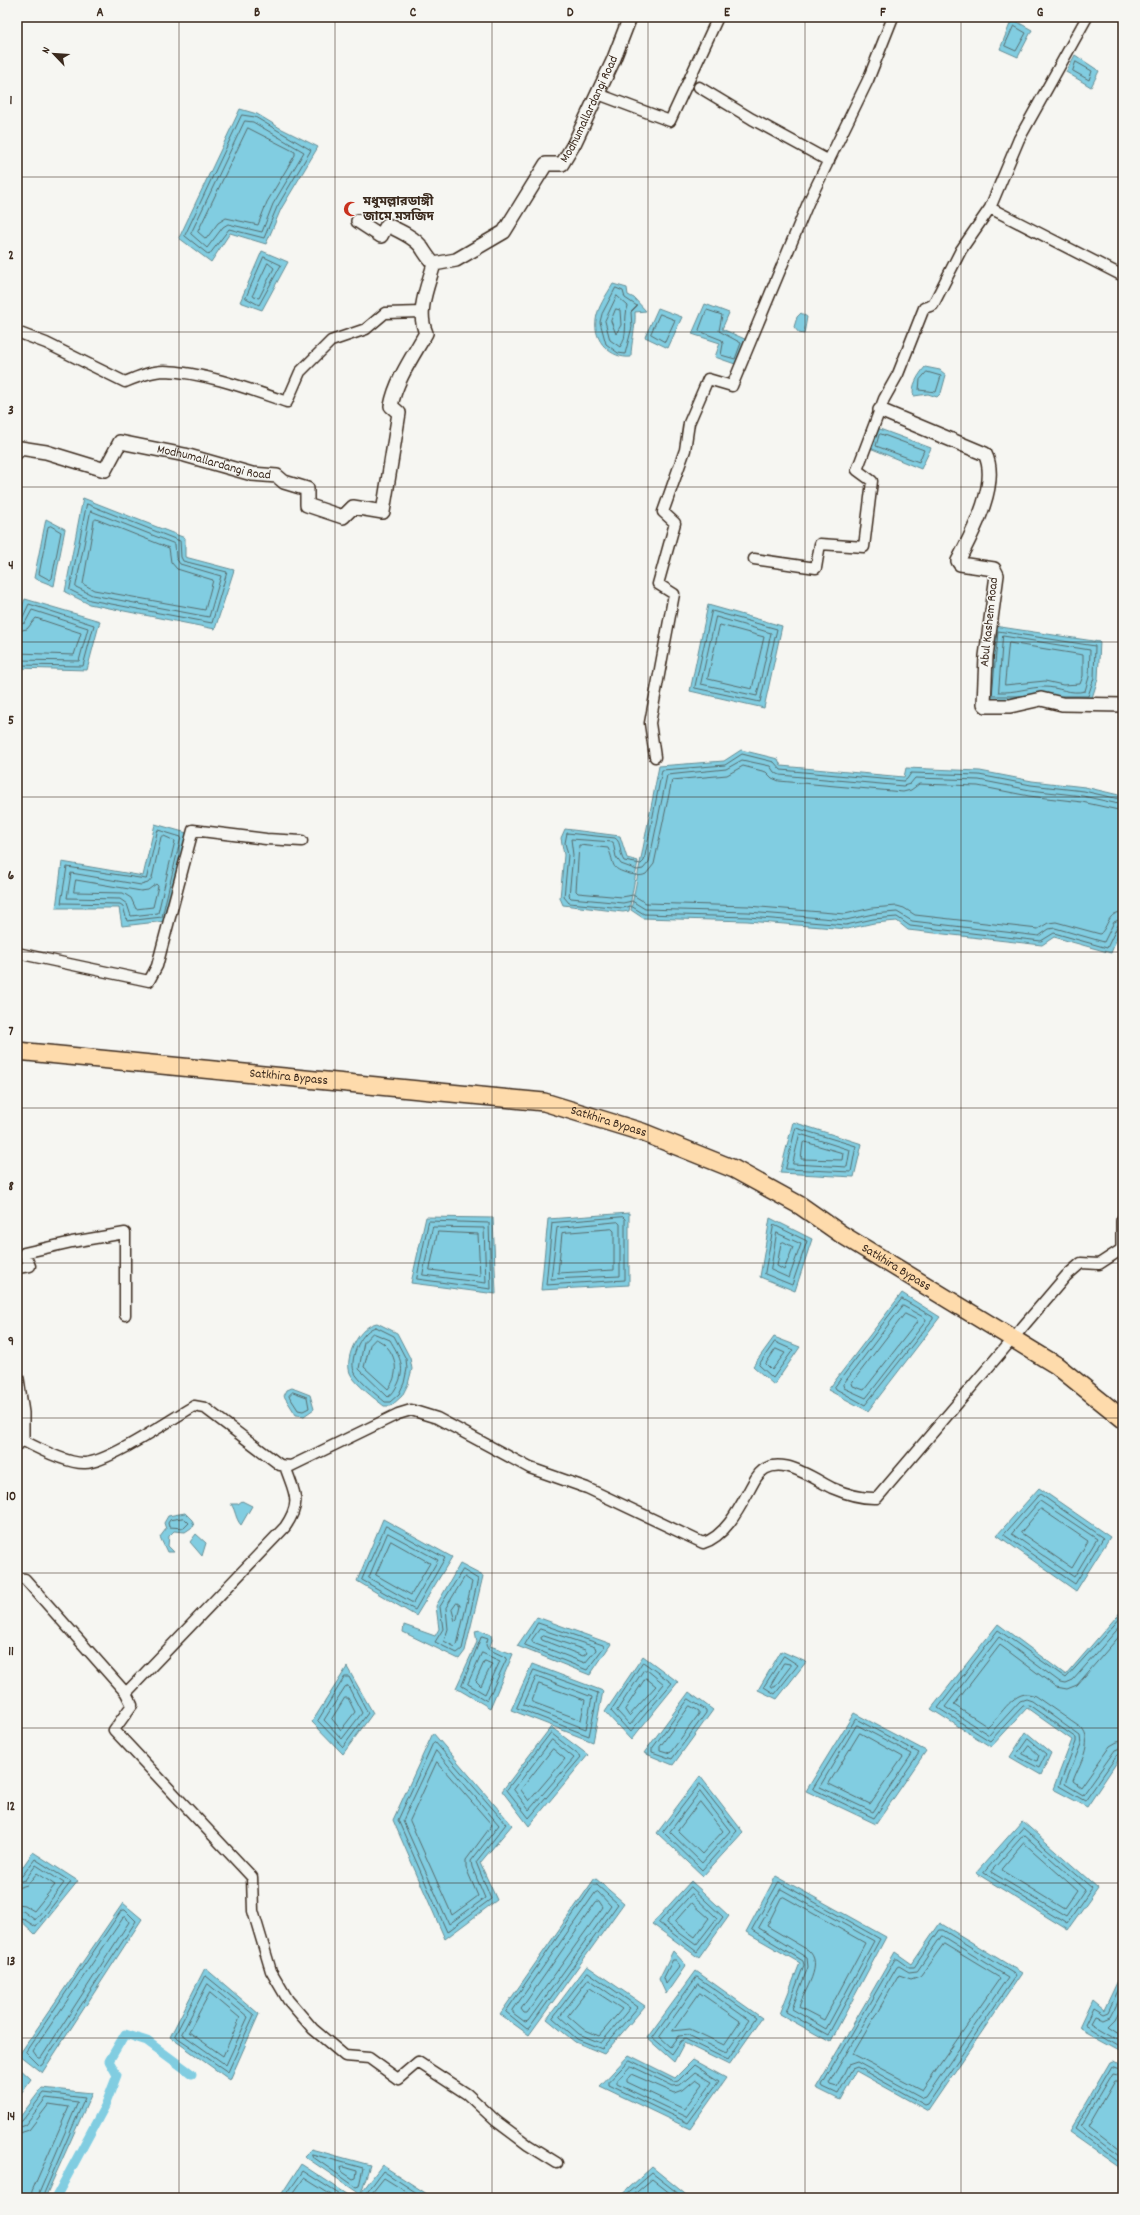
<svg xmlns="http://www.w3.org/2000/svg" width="1140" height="2215" viewBox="0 0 1140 2215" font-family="Dekko,'Noto Sans Bengali',sans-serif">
<rect width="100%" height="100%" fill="#f6f6f2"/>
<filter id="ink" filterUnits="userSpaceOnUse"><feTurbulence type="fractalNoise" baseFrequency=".025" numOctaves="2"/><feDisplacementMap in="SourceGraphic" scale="8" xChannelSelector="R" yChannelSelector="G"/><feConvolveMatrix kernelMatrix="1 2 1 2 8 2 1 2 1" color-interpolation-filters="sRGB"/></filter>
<g filter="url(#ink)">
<!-- water -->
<path fill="#81cde1" stroke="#658c93" d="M1012 19 1032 30 1018 57 1000 49Z
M1075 55 1099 71 1091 87 1066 72Z
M240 109 257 114 280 128 318 147 281 209 266 244 230 233 211 262 179 238Z
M262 251 288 262 262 310 240 302Z
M613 284 627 288 628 295 634 298 646 311 635 312C636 328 631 342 631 357 611 359 593 341 596 320 597 308 607 294 613 284Z
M705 304 729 313 722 329 747 340 738 365 715 357 720 343 692 334Z
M658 308 682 317 668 348 645 337Z
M801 313 807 317 804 334 799 333 794 327 797 317Z
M925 367 940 370 946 375 941 393 937 397 928 394 914 396C910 387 919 374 925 367Z
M877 428 931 448 921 469 870 448Z
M83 498 185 538V557L234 570 215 629 89 604 65 592Z
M46 519 65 529 54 586 34 578Z
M25 599 100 621 87 670 17 668V621Z
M708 605 782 626 764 708 690 691Z
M994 626 1100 642 1098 679 1091 701H988Z
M741 750 778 759 781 766 904 777 906 768 980 771 1032 781 1085 787 1123 796V923L1111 953 1054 937 1042 945 908 930 897 921 874 923 847 929 747 921 643 918 631 910 659 766 724 761Z
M155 824 187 833 166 921 122 926 119 908H56L62 862 143 876Z
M565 829 620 836 627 858 638 861 629 911 623 912 563 905 560 898 564 855 561 838Z
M793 1122 862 1144 854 1177 780 1173Z
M629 1213V1285L541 1290 548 1219Z
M426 1217 493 1218 496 1294 411 1283Z
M770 1218 812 1239 795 1291 760 1277Z
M902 1293 940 1317 868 1411 828 1390Z
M377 1323 397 1333 410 1358 412 1369 408 1384 402 1396 391 1406H384C375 1399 354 1383 350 1373 344 1357 359 1326 377 1323Z
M774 1337 800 1347 774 1385 753 1366Z
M292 1388 310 1395 314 1409 304 1416 296 1415 284 1396 287 1390Z
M1039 1488 1110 1537 1076 1591 997 1535Z
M242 1501 252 1506 241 1525C235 1518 236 1511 231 1504H238Z
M185 1513 192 1520 194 1526 185 1532 174 1531 169 1536 168 1546 174 1552H167L160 1537 166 1529 164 1523 168 1516Z
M383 1519 452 1557 416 1616 357 1581Z
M196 1534 206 1543 202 1556 190 1542Z
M460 1564 483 1576 465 1651 459 1659 403 1632 404 1625 435 1636 439 1629 436 1606Z
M1123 1609V1753L1087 1807 1053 1789 1072 1740 1027 1708 991 1747 931 1709 998 1624 1066 1675Z
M537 1617 611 1644 590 1675 517 1646Z
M480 1630 491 1635 492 1640 490 1646 513 1654 490 1708 456 1688 477 1642 475 1631Z
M781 1651 806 1662 777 1699 758 1690Z
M643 1656 678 1682 631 1740 605 1712Z
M532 1664 603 1691 593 1742 511 1710Z
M347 1667 373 1713 343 1754 312 1722Z
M689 1692 713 1710 673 1765 644 1753Z
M854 1713 926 1751 876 1824 806 1791Z
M551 1727 588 1755 529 1826 502 1791Z
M1026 1732 1051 1753 1041 1775 1010 1757Z
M433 1733 512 1825 480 1863 497 1900 445 1939 393 1820Z
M700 1776 743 1832 703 1876 657 1833Z
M1022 1821 1098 1888 1068 1930 976 1873Z
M33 1852 78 1881 35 1934 17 1917V1875Z
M776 1876 886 1937 830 2042 780 2014 800 1963 746 1932Z
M595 1878 624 1903 529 2035 500 2014Z
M691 1881 729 1916 699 1958 652 1924Z
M123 1903 142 1919 42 2073 19 2055Z
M940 1923 1022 1973 928 2111 856 2071 840 2100 816 2088 895 1952 912 1964Z
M673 1951 686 1965 666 1994 659 1979Z
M587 1966 645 2006 604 2054 575 2042 547 2019Z
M205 1968 259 2014 230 2080 170 2037Z
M696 1971 762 2018 729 2065 684 2043 674 2062 647 2038Z
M1122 1972 1123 1973V2052L1079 2028 1092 2000 1104 2010Z
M629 2055 675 2078 693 2060 726 2078 690 2129 600 2086Z
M1114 2061 1123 2067V2170L1069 2132 1110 2062Z
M17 2066 31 2079 17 2099Z
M42 2088 92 2093 45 2198H17V2121Z
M311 2149 370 2165 361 2193 382 2165 427 2194 424 2198H358L360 2194 304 2156Z
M301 2164 353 2198H279Z
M652 2167 690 2198H618Z"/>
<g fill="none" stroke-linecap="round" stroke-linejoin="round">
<!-- shore -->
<path stroke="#576b6c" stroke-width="1" d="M1014 26 1026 33 1016 51 1005 46Z
M1076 62 1092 71 1089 80 1073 71Z
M242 115 255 117 311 150 277 207 264 238 229 229 209 255 185 236Z
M245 121 253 122 304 152 273 204 262 232 228 224 223 227 207 248 191 234Z
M248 128 295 152V155L267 202 258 225 226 218 218 223 206 239 198 232Z
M264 257 281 265 259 305 246 298Z
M268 263 274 268 259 298 254 297 253 295Z
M616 288 623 291 625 298 637 306 631 312 632 327 625 354 618 353 606 344 600 322 602 314Z
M617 296 628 306C623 318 629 336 620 347L610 340 605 321Z
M616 309 620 310 621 325 616 334 611 321Z
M707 310 722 315 719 331 741 343 735 359 721 355 723 344 722 340 699 331Z
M660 314 675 320 665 342 651 334Z
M927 372 941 376 936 392 919 390 920 380Z
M881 434 924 450 919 462 876 446 879 435Z
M87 504 180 541 181 557 183 561 227 572 212 623 90 600 70 590Z
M91 511 175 544 176 558 180 564 221 576 209 617 92 595 76 587Z
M96 519 169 548 171 562 177 569 213 580 205 610 94 590 83 584 94 521Z
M51 526 61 532 52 578 50 580 39 574 48 527Z
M712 611 777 629 760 702 695 688Z
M716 617 771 633 757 696 701 684Z
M17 620 22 619 29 604 94 625 83 666 17 665
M17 625 25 623 32 610 88 628 79 661 17 660
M720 625 764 637 752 689 708 679Z
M17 631 27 629 36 618 81 633 74 655 17 653
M1003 636 1090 650 1089 677 1085 691C1071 695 1058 687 1045 687 1029 687 1015 693 999 692Z
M1009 643 1083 655V676L1080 684 1063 685 1045 681 1005 685Z
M1020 696H992L998 631 1095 646 1094 678 1088 696H1062
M1123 800 1084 791 1031 785 979 775 911 773 907 779 904 781 781 770 774 762 742 754 725 765 662 770 644 861 641 864 624 861C619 854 622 842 615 838L567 833 565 843 568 855 564 897 569 903 623 908 631 906 644 914 748 917 846 925 873 919 897 917 910 926 1041 941 1054 933 1107 948 1118 925 1123 923
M1123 805 1083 796 1030 790 979 780 915 778 910 784 903 786 780 775 774 772 770 766 742 760 726 769 667 775 649 862 643 869 637 870 621 864 616 857 613 842 571 839 573 855 569 896 571 898 623 903 632 901 645 909 748 912 846 920 873 914 897 912 912 921 1039 936 1049 929 1055 928 1104 942 1114 922 1123 918
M1123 811 1082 802 1029 796 978 786 919 784 911 790 903 792 779 781 772 778 766 772 743 766 727 775 672 780 654 864 646 874C640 877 636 875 630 874 608 868 616 865 608 848L579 845 576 891 578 893 622 897 633 895 646 903 748 906 845 914 872 908 897 906 904 908 915 915 1038 929 1048 923 1056 922 1100 934C1109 926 1107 912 1123 912
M158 830 181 837 162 917 127 921 123 906 120 904 61 903 67 867 146 879Z
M164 836 175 841 158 913 131 916 127 904 120 899 67 898 71 873 141 885 148 883 152 878 161 837Z
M76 880 141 891 148 890 156 884 158 886 153 907 136 909 131 898 123 893 74 892Z
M796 1128 856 1146 851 1172 786 1169Z
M800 1134 850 1150 847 1167 793 1164Z
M805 1142 843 1153 842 1160 801 1159 803 1143Z
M623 1217 625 1219V1280L546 1285 552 1223Z
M429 1221 489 1223 491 1289 417 1279Z
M618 1222 620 1224V1276L551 1279 557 1228Z
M774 1225 807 1241 792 1285 765 1274Z
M433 1227 484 1228 486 1283 423 1275Z
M612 1229 614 1231V1270L558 1273 562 1233Z
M438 1232 478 1234 480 1276 430 1270Z
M777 1233 801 1244 789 1278 771 1270Z
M784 1242 793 1247 784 1270 777 1266 781 1243Z
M902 1299 933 1317V1319L865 1405 836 1389 835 1387Z
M903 1306 925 1318 926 1321 866 1398 844 1388 843 1385Z
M905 1314 917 1320V1322L864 1390 853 1386 852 1383Z
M376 1327 394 1336 406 1359 407 1369 404 1383 399 1394 390 1402H385C377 1395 357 1380 354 1371 349 1358 362 1329 376 1327Z
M373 1333 390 1340C399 1355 406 1367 398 1384 395 1389 393 1394 388 1397L359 1369 364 1342Z
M376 1339C395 1347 402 1372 388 1389L364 1367 370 1345Z
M775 1342 793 1350 773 1378 759 1365Z
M776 1349 785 1353 772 1370 766 1364Z
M293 1392 307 1397 309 1408 303 1411 298 1410 289 1396Z
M1040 1494 1103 1538 1075 1584 1004 1535Z
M1040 1501 1097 1539 1074 1577 1012 1534Z
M1041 1509 1088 1541 1072 1568 1021 1533Z
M184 1518 189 1523 184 1528 169 1527 168 1523 170 1520Z
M386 1526 445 1558 415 1610 362 1580Z
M388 1533 438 1560 413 1603 369 1578Z
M391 1541 430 1563 411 1595 376 1575Z
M463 1570 478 1579 462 1649 457 1653 435 1642 443 1629 440 1607Z
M465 1577 472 1582 457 1645 455 1647 444 1641 448 1629 446 1608Z
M457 1603 460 1605 457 1619 455 1621 452 1610Z
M1123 1615 1066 1678 998 1630 938 1708 990 1741 1023 1706 1029 1705 1076 1738V1742L1059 1786 1085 1801 1118 1754 1123 1752
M538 1623 603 1645 604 1647 587 1670 525 1645Z
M1123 1623 1073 1680 1066 1683 1060 1682 999 1637 945 1707 989 1735 1020 1701 1026 1699 1032 1701 1080 1736 1081 1744 1065 1784 1083 1795 1115 1750 1123 1747
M540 1629 595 1647 596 1650 585 1663 533 1643 532 1640Z
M1123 1632 1077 1685 1067 1689 1056 1687 1000 1645 954 1705 988 1727C1001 1716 1015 1686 1035 1696L1081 1728C1095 1742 1078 1766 1073 1781L1081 1787 1110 1746 1117 1742 1123 1741
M482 1636 488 1638 486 1645 488 1649 507 1658 487 1701 462 1686Z
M544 1636 585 1650 587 1653 583 1656 542 1640 541 1638Z
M482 1653 500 1661 485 1694 468 1684Z
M784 1656 798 1665 775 1694 764 1687Z
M485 1661 492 1664 481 1686 476 1681Z
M643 1662 672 1683 630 1732 611 1711Z
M784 1663 790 1664V1667L775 1687H772L771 1685Z
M534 1670 598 1693 589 1736 517 1708Z
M644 1670H647L664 1684 630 1725 617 1711Z
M537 1676 592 1697 586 1729 524 1705Z
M345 1677H349L368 1713 343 1747 318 1721Z
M646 1678 656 1686 629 1716 625 1710Z
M539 1684 585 1700 581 1720 532 1702Z
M348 1686 362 1713 342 1739 324 1720 345 1687Z
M345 1698H348L355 1712 341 1730 332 1719Z
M689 1699 706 1710V1713L672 1759 652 1752V1749Z
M690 1706 699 1711V1714L670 1753 660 1750V1747Z
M856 1719 919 1753 874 1818 813 1789Z
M857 1725 912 1754 873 1812 820 1787Z
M551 1733 581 1757 529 1818 507 1790Z
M860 1733 903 1757 870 1804 829 1784Z
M1028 1739 1046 1754 1039 1768 1016 1756Z
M552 1740 574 1758 529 1810 514 1790Z
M435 1742 506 1824 476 1862 491 1899 447 1932 398 1820 433 1743Z
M1029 1746 1039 1755 1037 1761 1023 1754Z
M553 1749 565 1759 529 1801 521 1790Z
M436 1751 499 1825 471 1861 472 1867 485 1898 449 1924 403 1821Z
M437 1762 492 1825 466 1860V1868L478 1896 452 1915 410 1821Z
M700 1784 737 1831 702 1870 663 1832Z
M700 1792 730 1831 702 1863 670 1832Z
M700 1802 723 1831 702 1854 678 1831Z
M1023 1828 1092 1888 1067 1924 984 1873Z
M1024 1835 1085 1889 1066 1917 991 1872Z
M1024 1843 1077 1890 1064 1909 1001 1870Z
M17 1877 22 1876 35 1859 71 1882 36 1927 17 1915
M17 1882 25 1880 36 1865 64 1883 35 1920 23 1911 17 1910
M779 1882 880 1939 828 2035 786 2012 804 1965 803 1961 752 1930Z
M594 1885H597L618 1904 529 2028 527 2029 506 2012Z
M691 1887 723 1917 697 1952 659 1923Z
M17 1888 27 1885 37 1873 55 1885 34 1911 24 1905 17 1904
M781 1889 874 1941 826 2029 792 2009 808 1967 807 1958 759 1928Z
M598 1892 611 1906 528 2021 525 2022 513 2013V2010L595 1893Z
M692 1894 717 1918 696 1945 666 1923Z
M784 1897 865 1943 824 2020 799 2007C804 1990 825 1964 808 1950L767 1926 781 1898Z
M599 1901 603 1907 527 2013H524L521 2009 596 1902Z
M692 1903 709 1918 695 1937 675 1922Z
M122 1910H125L136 1921 42 2065 40 2066 26 2052Z
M126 1917 129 1922 41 2058H38L33 2051 123 1918Z
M940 1930H943L1016 1975 928 2104 925 2105 857 2067 852 2069 838 2094 823 2087 822 2085 895 1959H898L909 1967H914Z
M942 1936 1008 1977 926 2097 923 2098 857 2062 848 2065 837 2087 830 2085 829 2083 897 1967 899 1966 909 1972 917 1971Z
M944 1944 1000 1978 922 2090 853 2054 899 1975 911 1979 920 1976Z
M673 1960H676L680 1966 666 1984 664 1978Z
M588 1972 638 2007 602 2049 577 2039 553 2018Z
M206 1976 254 2015 228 2072 175 2036Z
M697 1977 756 2018 728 2060 685 2039 681 2041 672 2054 653 2038Z
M589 1979 630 2008 601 2043 579 2034 560 2017Z
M1123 1980 1108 2012 1103 2014 1093 2008 1085 2025 1123 2048
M208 1984 248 2017 226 2065 182 2034Z
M698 1984 749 2020 726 2053 688 2035 679 2036 671 2047 660 2037Z
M590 1988 622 2009 599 2036 583 2029 568 2016Z
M1123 1992 1111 2016 1104 2019 1095 2016 1091 2023 1123 2042
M210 1993 240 2018 223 2056 189 2032Z
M700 1993 740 2021 724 2045 690 2029 673 2031Z
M1123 2006 1116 2019 1109 2026 1123 2035
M630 2060 674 2082 678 2081 694 2065 719 2081 688 2123 609 2085V2082Z
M631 2066 673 2086 680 2085 695 2072 712 2082 686 2117 617 2084V2081Z
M1123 2070 1112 2066 1075 2129 1123 2165
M631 2074 675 2093 683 2090 696 2079 703 2084 684 2109 627 2082V2079Z
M1123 2075 1113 2073 1081 2127 1123 2159
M1123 2081H1115L1089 2126 1123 2152
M17 2123 22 2121 44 2093 85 2098 42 2198
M17 2128 25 2125 46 2098 78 2102 37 2198
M17 2134 29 2130 49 2104 69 2107 32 2191 31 2198
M312 2154 363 2168 359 2186 356 2187 313 2157Z
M343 2167 357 2171 356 2178 353 2179 341 2171 340 2168Z
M284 2198 303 2171 345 2198
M290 2198 304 2178 336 2198
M363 2198 383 2171 420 2195 421 2198
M368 2198 384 2178 416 2198
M623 2198 652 2173 684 2198
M630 2198 652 2179 676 2198"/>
<!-- canal -->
<path stroke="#81cde1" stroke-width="9" d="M56 2197 105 2106 117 2075 109 2061 125 2034 147 2041 192 2074"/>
<!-- minor casing -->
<g stroke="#3b2a1e" stroke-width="13">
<path id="minor" d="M1087 17 1019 139 990 208 1123 276
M699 87 752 119 829 161
M601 88 598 94 670 121 718 17
M17 332 46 343 125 382C137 377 151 371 164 371 203 372 249 389 287 402L300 372 331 341 366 329 385 313 422 312
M754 559 816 568 820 544 864 547 872 481 857 470 884 399 898 374 924 308 933 305 961 250 990 208
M655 757 650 723 674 594 658 584 675 523 663 512 685 450 689 423 708 379 732 386 808 203 868 80 893 17
M17 953 149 981 157 966 193 830 266 839 302 841
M17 1268 30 1266 24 1253 72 1242 125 1233V1315
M22 1440C37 1448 68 1464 85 1463 109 1462 170 1420 194 1406L205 1408 280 1465 291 1466 398 1414 411 1410 437 1418 530 1468 587 1488 703 1543C729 1535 743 1500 756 1478 774 1449 812 1478 832 1488 846 1494 861 1499 877 1498L1066 1276 1081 1263 1099 1264 1122 1249
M285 1466C294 1493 303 1501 285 1527L126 1693 132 1705 114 1730 252 1877 253 1911 271 1971 288 2000 313 2029 345 2056 369 2058 398 2079 418 2062 467 2094 496 2121 528 2145 557 2163
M17 1578 25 1579 126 1693"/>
</g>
<!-- tertiary casing -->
<g stroke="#3b2a1e" stroke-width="16">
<g id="tertiary">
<path d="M358 221 381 236 387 225C398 230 416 238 422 248 426 254 429 259 434 264"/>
<path d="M880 410 985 454C1000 483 972 534 958 561L960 564 994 569 997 575 986 656 984 704 986 706H1010L1041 699 1062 704 1123 705"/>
<path id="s1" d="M17 452 20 448 46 452 105 470 120 442 185 455 252 474 277 476 284 482 307 489V505L343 517 353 507 383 512 399 413 391 406C396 380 413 356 426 333 416 311 428 286 434 264L456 260 504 232 546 164H562L574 144 613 61 630 17"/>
<path d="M1123 1221V1252"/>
<path d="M17 1379 22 1413V1440L17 1443"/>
</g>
</g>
<!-- trunk casing -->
<g stroke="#3b2a1e" stroke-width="20">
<g id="trunk">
<path id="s2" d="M17 1051 544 1102 642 1132 734 1169 801 1206 841 1234 1056 1365 1123 1419"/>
</g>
</g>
<!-- minor -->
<use href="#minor" stroke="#f6f6f2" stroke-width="10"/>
<!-- tertiary -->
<use href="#tertiary" stroke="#f6f6f2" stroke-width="13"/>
<!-- trunk -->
<use href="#trunk" stroke="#fedbac" stroke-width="17"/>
</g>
</g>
<!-- grid -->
<path fill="none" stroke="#3b2a1e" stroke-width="1" stroke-opacity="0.55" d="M179 17V2198M335 17V2198M492 17V2198M648 17V2198M805 17V2198M961 17V2198M17 177H1123M17 332H1123M17 487H1123M17 642H1123M17 797H1123M17 952H1123M17 1108H1123M17 1263H1123M17 1418H1123M17 1573H1123M17 1728H1123M17 1883H1123M17 2038H1123"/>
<!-- icons -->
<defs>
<g id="mosque-bare" transform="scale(1.2)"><path d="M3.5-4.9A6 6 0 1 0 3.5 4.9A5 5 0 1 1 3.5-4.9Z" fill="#c8321e" stroke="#f6f6f2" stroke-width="2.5" paint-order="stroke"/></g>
</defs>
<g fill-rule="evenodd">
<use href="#mosque-bare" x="351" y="209"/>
</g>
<g text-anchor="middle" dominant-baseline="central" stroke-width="3" stroke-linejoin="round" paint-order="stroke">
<!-- street labels -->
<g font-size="13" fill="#3b2a1e" stroke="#f6f6f2">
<text stroke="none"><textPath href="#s1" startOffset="916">Modhumallardangi Road</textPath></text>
<text stroke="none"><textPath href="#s1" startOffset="221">Modhumallardangi Road</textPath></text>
<text transform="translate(990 622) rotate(-84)">Abul Kashem Road</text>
<text stroke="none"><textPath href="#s2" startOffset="273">Satkhira Bypass</textPath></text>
<text stroke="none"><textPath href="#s2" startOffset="597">Satkhira Bypass</textPath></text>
<text stroke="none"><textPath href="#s2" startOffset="921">Satkhira Bypass</textPath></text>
</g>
<!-- poi labels -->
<g font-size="13" font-weight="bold" fill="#3b2a1e" stroke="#f6f6f2" text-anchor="start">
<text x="363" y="202">মধুমল্লারডাঙ্গী<tspan x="363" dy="15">জামে মসজিদ</tspan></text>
</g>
</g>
<!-- margin -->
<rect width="1140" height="2215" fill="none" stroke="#f6f6f2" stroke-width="44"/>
<!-- north arrow -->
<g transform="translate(54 54) rotate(295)" stroke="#f6f6f2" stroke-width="3" paint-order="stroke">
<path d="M0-3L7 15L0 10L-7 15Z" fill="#3b2a1e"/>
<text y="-6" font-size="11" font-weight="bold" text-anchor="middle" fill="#3b2a1e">N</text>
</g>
<rect x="22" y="22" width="1096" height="2171" fill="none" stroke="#3b2a1e" stroke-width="1.5"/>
<g font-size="13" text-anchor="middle" font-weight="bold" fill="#3b2a1e">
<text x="100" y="16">A</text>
<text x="257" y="16">B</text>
<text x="413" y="16">C</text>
<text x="570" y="16">D</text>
<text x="727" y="16">E</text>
<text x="883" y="16">F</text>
<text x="1040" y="16">G</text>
<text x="11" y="104">1</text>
<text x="11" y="259">2</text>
<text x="11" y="414">3</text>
<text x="11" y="569">4</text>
<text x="11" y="724">5</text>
<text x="11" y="879">6</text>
<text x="11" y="1035">7</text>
<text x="11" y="1190">8</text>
<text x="11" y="1345">9</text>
<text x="11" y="1500">10</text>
<text x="11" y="1655">11</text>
<text x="11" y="1810">12</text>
<text x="11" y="1965">13</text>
<text x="11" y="2120">14</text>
</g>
</svg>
